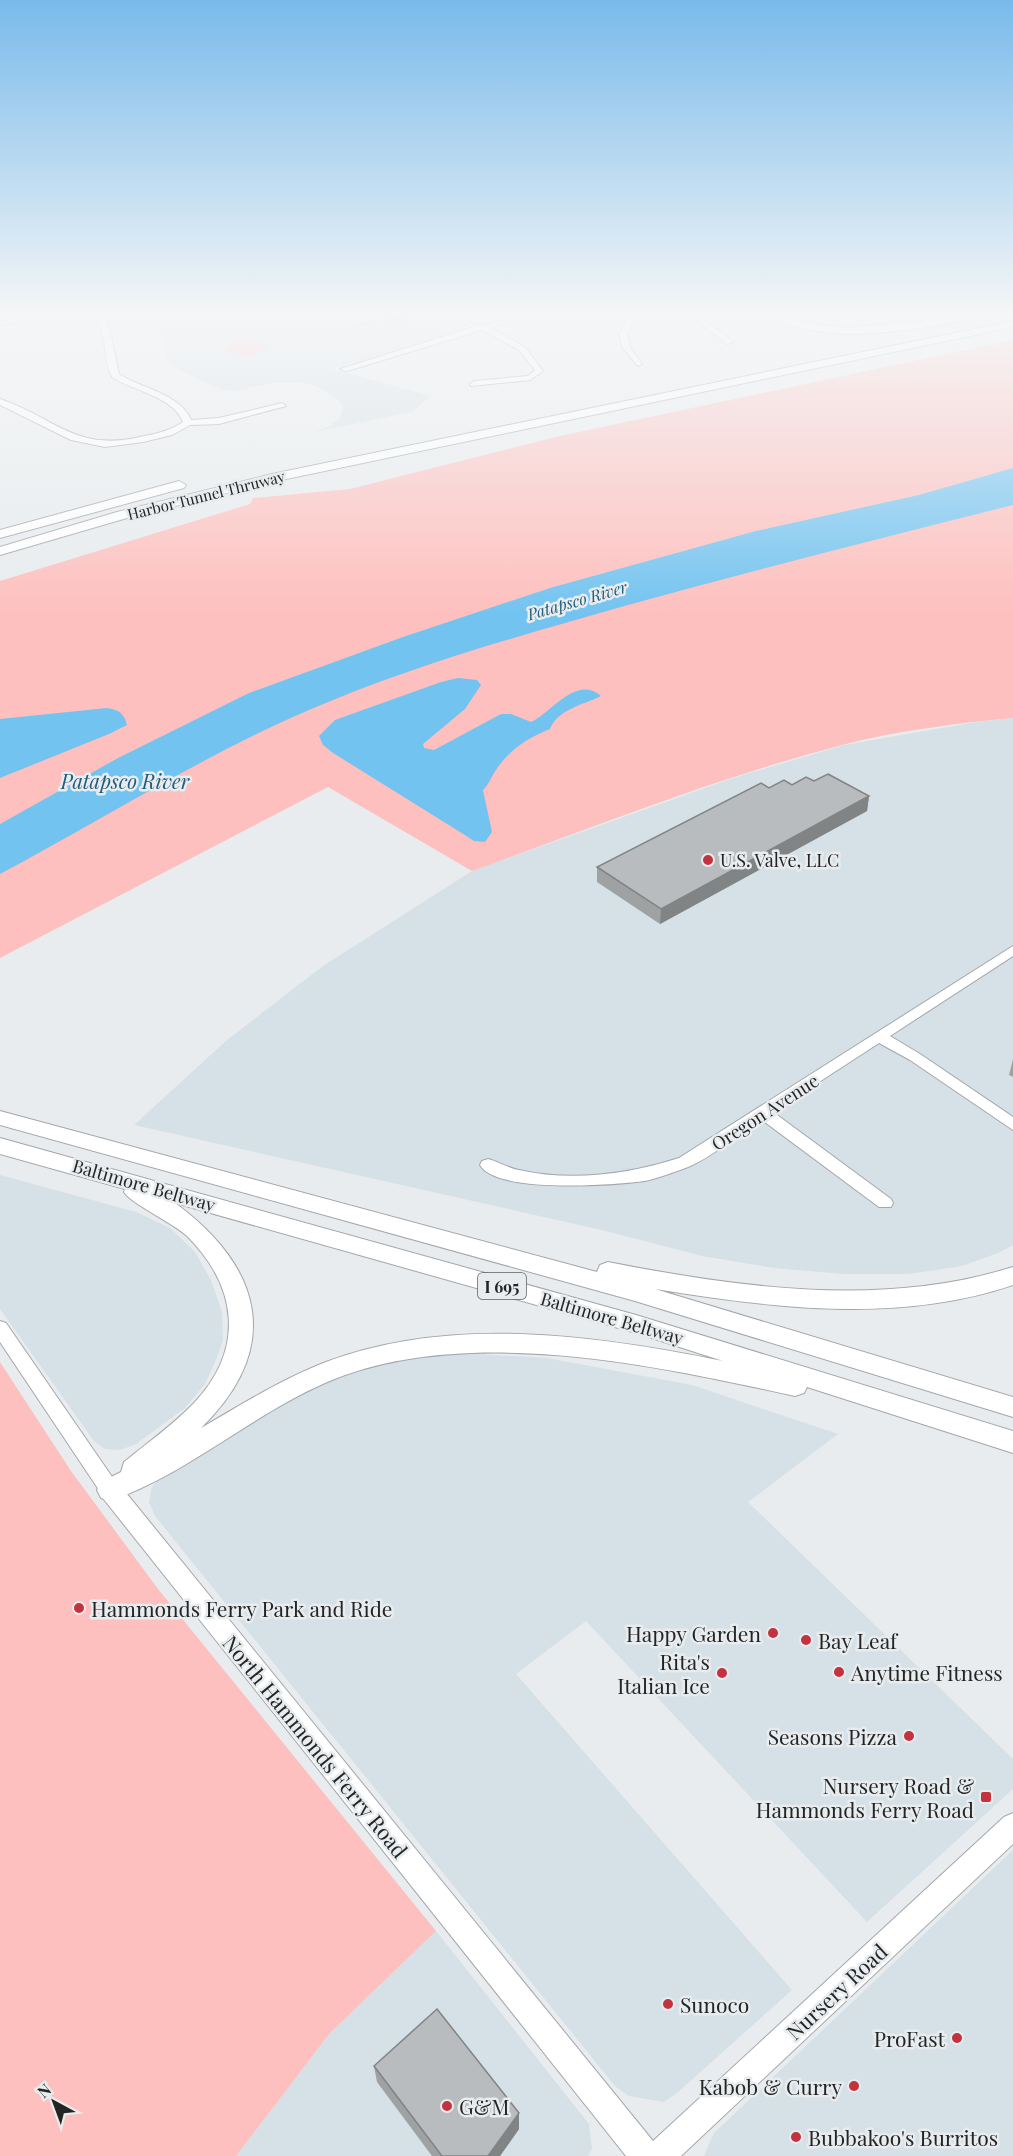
<svg xmlns="http://www.w3.org/2000/svg" width="1013" height="2156" viewBox="0 0 1013 2156" font-family="'Playfair Display',serif">
<rect width="100%" height="100%" fill="#e8ecee"/>
<!-- built -->
<path fill="#d5e0e7" d="M156 313H428L467 329 333 369 431 396 412 412 314 432 330 426 340 418 343 407 340 401 316 386 300 383H273L233 391 220 389 177 369 167 359Z
M1013 718V1245L998 1253 962 1266 908 1274H844L774 1268 702 1256 602 1230 134 1125 227 1040 323 966 472 871 730 779 844 745 976 722Z
M0 1175 136 1212 170 1228 195 1252 211 1280 222 1312 223 1340 216 1360 205 1384 185 1408 136 1444 120 1450 105 1449 94 1441 0 1309Z
M458 1353 547 1358 692 1385 838 1434 748 1502 1013 1759V1789L867 1922 586 1621 516 1674 792 1990 677 2093 664 2102 629 2096 615 2086 155 1516 149 1502 152 1487 164 1473 322 1381 401 1358Z
M1013 1850V2156H704L714 2133Z
M436 1931 589 2124 592 2149 588 2156H236L330 2033Z"/>
<!-- green -->
<path fill="#fdc0be" d="M397 315 415 323 396 328 380 321 381 323 358 328 340 324 378 321Z
M239 339 259 342 268 347 253 357 222 350Z
M1013 340V718C959 723 895 731 842 745 716 778 594 827 472 871L328 787 0 958V581L250 504 253 498 350 489 560 436Z
M0 1362 71 1471 158 1589 436 1931 330 2033 236 2156H0Z"/>
<!-- water -->
<path fill="#73c3f0" d="M1013 468V505C884 537 756 570 628 605 530 633 432 660 338 698 221 744 111 815 0 874V824L118 758 249 693 403 637 550 588 756 531 919 495Z
M458 678 477 680 481 685 465 709 423 744 424 748 434 750 501 714H511L531 722C550 714 576 674 601 696 583 705 558 709 550 729 528 738 510 749 496 770 491 777 490 783 483 790L492 832 485 842 474 841 460 832 333 753 323 745 319 736 335 720 441 682Z
M107 708C119 710 124 713 127 725L109 734 0 778V719Z"/>
<g fill="none" stroke-linecap="round" stroke-linejoin="round">
<!-- minor casing -->
<g stroke="#a3a7aa" stroke-width="2">
<path id="minor" d="M44 313H58L0 326V322Z
M93 313H101L109 326 119 374C140 388 181 394 191 420L219 418 282 403 286 406 219 424 190 425 172 435 143 442 105 447 71 440 0 405V399C54 417 75 452 140 437 155 434 170 431 183 422 174 397 133 391 112 377 101 356 109 332 93 313Z
M438 313C454 312 468 326 484 325 501 324 517 313 535 313L490 328 525 347 543 371 530 380 471 386 470 384 474 381 528 376 535 370 519 350 482 330 347 371 340 369 474 327Z
M641 313H651L632 324 627 334 630 347 642 364 638 366 622 347 619 334 627 321Z
M687 313H695L734 342 727 344Z
M1013 946V956L890 1036 920 1054 1013 1117V1130L910 1060 879 1043 773 1112 891 1199 893 1203 891 1207H879L762 1120C739 1134 712 1157 688 1167 674 1172 659 1178 645 1181 614 1185 497 1194 480 1165L482 1161 488 1159C499 1162 508 1168 519 1170 571 1182 630 1174 679 1158Z
M0 1321 6 1323 117 1484 119 1490 117 1496 110 1498 103 1496 0 1342Z"/>
</g>
<!-- major casing -->
<g stroke="#a3a7aa" stroke-width="2">
<path id="major" d="M110 1480 118 1483 653 2141 1004 1817 1013 1813V1844L681 2156H626L102 1497 99 1490 102 1483Z"/>
</g>
<!-- highway casing -->
<g stroke="#a3a7aa" stroke-width="2">
<path id="highway" d="M759 313H773L819 325 848 327 905 323 972 313H994L989 316C921 328 846 346 779 322 772 320 764 318 759 313Z
M1013 321V327L272 482 127 518 0 555V547L117 512 272 474Z
M179 481 186 485 184 488 0 538V530Z
M0 1111 597 1272 600 1265 608 1262C740 1288 883 1308 1013 1267V1285C899 1324 771 1308 655 1289L1013 1397V1417L635 1301 0 1125Z
M0 1138 636 1315 1013 1431V1453L807 1387 804 1393 795 1396C654 1365 463 1323 325 1383 250 1416 187 1474 110 1501L101 1498 97 1490 101 1482 121 1472 124 1462C147 1443 173 1425 194 1403 245 1349 238 1287 187 1236 173 1223 130 1203 124 1192L125 1189 0 1154ZM175 1203 636 1333 723 1361C596 1335 450 1315 326 1362 282 1379 242 1404 201 1428 284 1347 262 1267 175 1203Z"/>
</g>
<!-- minor -->
<use href="#minor" fill="#fff" fill-rule="evenodd"/>
<!-- major -->
<use href="#major" fill="#fff" fill-rule="evenodd"/>
<!-- highway -->
<use href="#highway" fill="#fff" fill-rule="evenodd"/>
</g>
<!-- wall -->
<path fill="#9ea2a3" d="M792 785 869 796 867 811 660 924 597 882V867L769 788Z
M1013 1059V1077L1009 1075Z
M374 2066 519 2113V2129L500 2156H432L377 2082Z"/>
<!-- shaded-wall -->
<path fill="#818485" d="M869 796 867 811 660 924 661 909Z
M519 2113V2129L500 2156H488Z"/>
<!-- building -->
<path fill="#b8bcbe" stroke="#818485" stroke-width="1.5" d="M828 774 869 796 661 909 597 867 761 783 769 788 784 780 792 785 806 777 814 781Z
M437 2009 519 2113 488 2156H442L374 2066Z"/>
<!-- sky -->
<linearGradient id="sky" x2="0" y2="1"><stop stop-color="#79baeb"/><stop offset="0.51" stop-color="#f5f6f7"/><stop offset="1" stop-color="#f5f6f7" stop-opacity="0"/></linearGradient>
<rect width="1013" height="614" fill="url(#sky)"/>
<!-- markers -->
<g fill="#c3333f" stroke="#e8ecee" stroke-width="2">
<circle cx="708" cy="860" r="6"/>
<circle cx="79" cy="1608" r="6"/>
<circle cx="773" cy="1633" r="6"/>
<circle cx="806" cy="1640" r="6"/>
<circle cx="839" cy="1672" r="6"/>
<circle cx="722" cy="1673" r="6"/>
<circle cx="909" cy="1736" r="6"/>
<rect x="980" y="1791" width="12" height="12" rx="3"/>
<circle cx="668" cy="2004" r="6"/>
<circle cx="957" cy="2038" r="6"/>
<circle cx="854" cy="2086" r="6"/>
<circle cx="447" cy="2106" r="6"/>
<circle cx="796" cy="2137" r="6"/>
</g>
<g text-anchor="middle" dominant-baseline="central" stroke-width="5" stroke-linejoin="round" paint-order="stroke">
<!-- far-street labels -->
<g font-size="15" fill="#232525" stroke="#e8ecee">
<text transform="translate(206 495) rotate(-14)">Harbor Tunnel Thruway</text>
</g>
<!-- far-water labels -->
<g font-size="16" font-style="italic" fill="#205c7b" stroke="#e8ecee">
<text transform="translate(577 600) rotate(-16)">Patapsco River</text>
</g>
<!-- shield labels -->
<rect fill="#e8ecee" stroke="#5e6161" stroke-width="1.5" x="478" y="1273" width="48" height="26" rx="4.5"/>
<g font-size="16" font-weight="bold" fill="#232525">
<text x="502" y="1286">I 695</text>
</g>
<!-- poi labels -->
<g font-size="18" fill="#232525" stroke="#e8ecee" text-anchor="start">
<text x="720" y="860">U.S. Valve, LLC</text>
</g>
<!-- street labels -->
<g font-size="18" fill="#232525" stroke="#e8ecee">
<text transform="translate(765 1112) rotate(-33)">Oregon Avenue</text>
<text transform="translate(144 1185) rotate(16)">Baltimore Beltway</text>
<text transform="translate(612 1318) rotate(16)">Baltimore Beltway</text>
</g>
<!-- water labels -->
<g font-size="20" font-style="italic" fill="#205c7b" stroke="#e8ecee">
<text x="125" y="780">Patapsco River</text>
</g>
<!-- near-poi labels -->
<g font-size="21" fill="#232525" stroke="#e8ecee" text-anchor="start">
<text x="91" y="1608">Hammonds Ferry Park and Ride</text>
<text x="761" y="1633" text-anchor="end">Happy Garden</text>
<text x="818" y="1640">Bay Leaf</text>
<text x="710" y="1661" text-anchor="end">Rita's<tspan x="710" dy="24">Italian Ice</tspan></text>
<text x="851" y="1672">Anytime Fitness</text>
<text x="897" y="1736" text-anchor="end">Seasons Pizza</text>
<text x="974" y="1785" text-anchor="end">Nursery Road &amp;<tspan x="974" dy="24">Hammonds Ferry Road</tspan></text>
<text x="680" y="2004">Sunoco</text>
<text x="945" y="2038" text-anchor="end">ProFast</text>
<text x="842" y="2086" text-anchor="end">Kabob &amp; Curry</text>
<text x="459" y="2106">G&amp;M</text>
<text x="808" y="2137">Bubbakoo's Burritos</text>
</g>
<!-- near-street labels -->
<g font-size="21" fill="#232525" stroke="#e8ecee">
<text transform="translate(316 1746) rotate(51)">North Hammonds Ferry Road</text>
<text transform="translate(836 1991) rotate(-43)">Nursery Road</text>
</g>
</g>
<!-- north arrow -->
<g transform="translate(54 2102) rotate(319)" stroke="#e8ecee" stroke-width="4.5" paint-order="stroke">
<path d="M0-4.5L10 22L0 15L-10 22Z" fill="#232525"/>
<text y="-9" font-size="16" font-weight="bold" text-anchor="middle" fill="#232525">N</text>
</g>
</svg>
